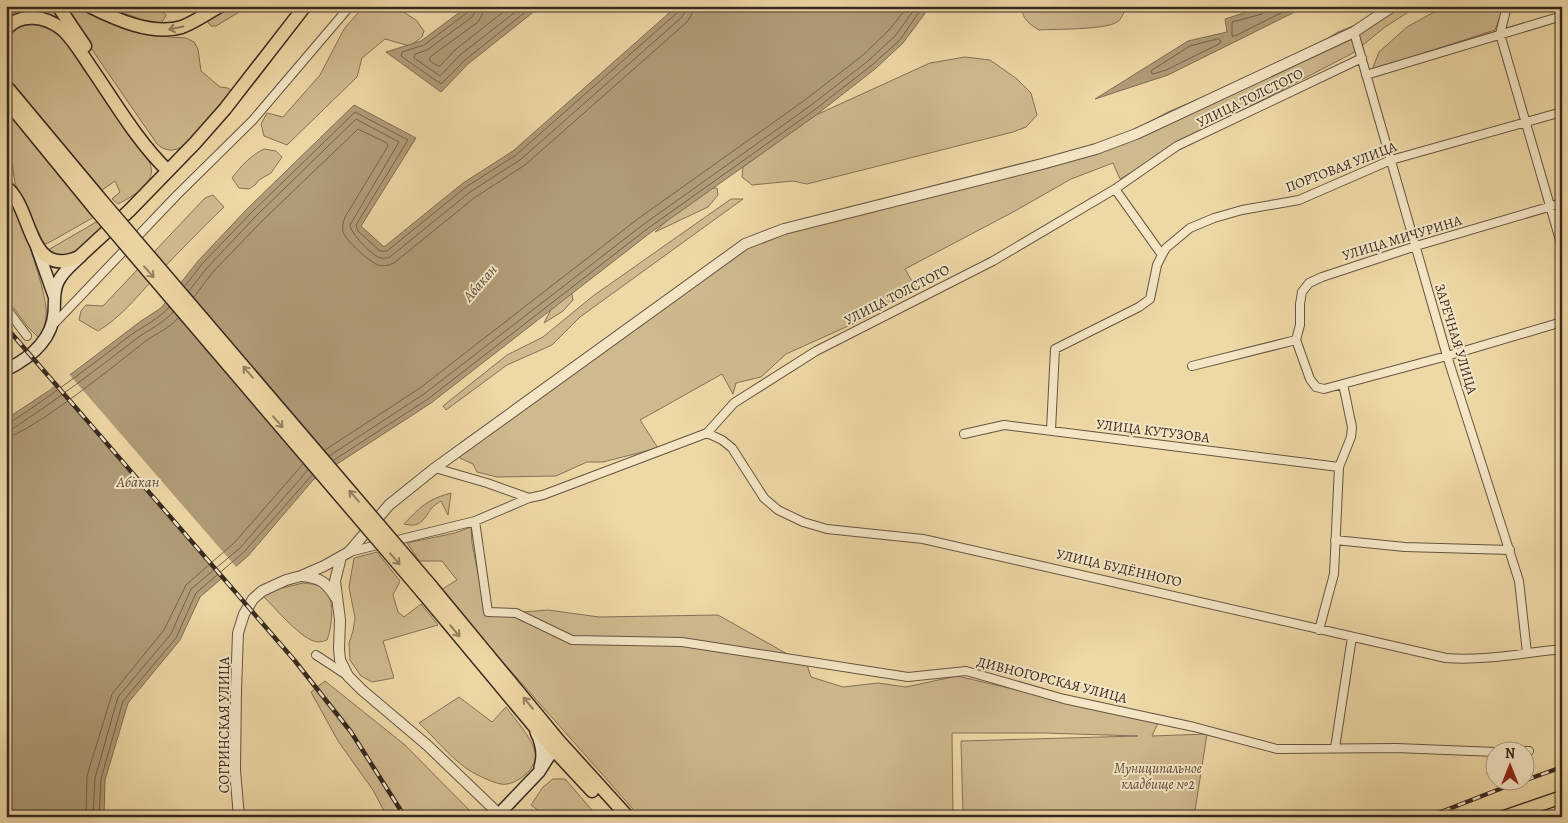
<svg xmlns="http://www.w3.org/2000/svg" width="1568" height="823" viewBox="0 0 1568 823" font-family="Alegreya,serif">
<rect width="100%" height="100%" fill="#eed8a6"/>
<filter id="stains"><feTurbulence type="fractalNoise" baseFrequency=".004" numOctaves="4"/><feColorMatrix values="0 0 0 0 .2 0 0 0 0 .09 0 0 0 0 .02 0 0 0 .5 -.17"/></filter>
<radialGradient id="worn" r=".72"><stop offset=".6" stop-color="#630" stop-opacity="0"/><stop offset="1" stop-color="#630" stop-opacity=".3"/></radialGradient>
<!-- green -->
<path fill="#cfba8f" stroke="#847157" d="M6 6H54L74 33 61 25 6 22Z
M62 6H84L160 31 168 37 186 38 194 42 198 49 201 71 220 87 228 88 232 91 185 145C175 152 166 152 157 144Z
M105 6H161L166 16 159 26Z
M231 6H235L239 12 216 26H211L206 20Z
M364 6H394L416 20 424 31 422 37 410 46 385 39 362 58 357 77 287 145 264 136 261 124 267 113 283 117 320 75 344 29Z
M1023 6H1123L1126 9C1123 13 1122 19 1117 22 1105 30 1055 29 1039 30 1030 25 1020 17 1023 6Z
M1383 6H1418L1385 27 1353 53 1205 130 1120 179 1113 163 1071 179 1015 211 905 269 917 290 908 289 866 318 786 354 761 377 736 383 733 394 722 374 640 420 658 448 603 462H587L556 476 497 477 477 472 473 464 460 458V443L764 232 895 204 948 182 987 178 1120 138 1168 112 1301 55 1338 32 1371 19Z
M1445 6H1504L1495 30 1372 70 1379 52 1407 27Z
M19 23 44 24 63 37 144 152C147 157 150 162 151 167 155 185 131 197 118 204L112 199 120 192 115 181 102 190 12 82 6 71V36Z
M965 57 990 60 1017 79 1031 93 1037 115 1026 127 1013 132 807 184 793 181 752 185 742 177 743 167 816 115 930 63Z
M6 111 94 217 50 242 43 245 15 183 11 155 6 151Z
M264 149 276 151 282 157 271 173 259 180 255 185 249 189 239 188 232 178C241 166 250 156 264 149Z
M711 188H717L718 195 708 207 655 232 691 198Z
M213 195 224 207C200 230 177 254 154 278 137 297 120 318 98 331L79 320 81 311 86 305 103 306 205 198Z
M6 197C19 208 45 289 46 308 47 319 44 329 39 338L27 326 6 298Z
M731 199H743L580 317 552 345 507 365 446 410 443 406 507 355 543 337 593 296Z
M98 221 104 226C90 240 69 266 48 250Z
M571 289 573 300 563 311 544 323 556 300Z
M451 493 448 515 441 501C438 503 433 506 431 509 423 520 421 528 404 524 420 507 428 499 451 493Z
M471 527 472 543 486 615 548 610 599 617 718 615 807 665 811 677 843 687 878 683 906 687 957 676 1158 723 1152 736 1207 734 1194 817H963L961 741 1138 736 1044 733H952L953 817H640L487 644 441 590 457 580 442 561H419L407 543 455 533Z
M377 552 400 581 393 595 398 612 404 617 421 604 438 625 383 641 394 678 372 682 361 676 350 660 349 643 353 631 355 618 349 587 354 558Z
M303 583C309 584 318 584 323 587 336 597 332 627 327 640 322 642 317 643 311 640 295 632 277 610 263 596L274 590Z
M325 681 405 745 476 817H387L373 790 338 741 311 692Z
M459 697 492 722 506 707C516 721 531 736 535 752 540 767 515 787 501 784 493 783 472 773 466 768 451 758 433 736 419 723Z
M553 779H565L598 817H547L531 805 543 787Z"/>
<!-- water -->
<path fill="#b09c78" stroke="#806e54" d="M468 6H541L468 64 441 92 386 52 421 41Z
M677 6H929L926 12 903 43 875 69 816 115 650 233 431 403 314 479 248 556 200 597 180 640 128 703 105 780 104 817H6V419L50 390 141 321 161 308 198 261 247 209 354 105 416 138 361 226 384 247 463 183 513 151Z
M1265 6H1307L1168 75 1095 99 1188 41 1227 32 1225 19Z"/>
<!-- pier -->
<path fill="#eed8a6" d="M68 373 237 568 223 581 53 385Z"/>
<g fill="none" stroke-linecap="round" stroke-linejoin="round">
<!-- shore -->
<path stroke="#74624c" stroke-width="1" d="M470 6 468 12 424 45 402 52 401 56 441 84 465 60 533 6
M476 6 475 12 472 17 427 50 415 54 414 58 440 76 460 55 523 6
M484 6 482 15 478 22 430 57V61L438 66H440L456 49 511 6
M1266 6 1265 11 1262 14 1232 22V36H1235L1295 6
M1218 39 1221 41 1219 44 1166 70 1153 74 1151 73 1152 70 1190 46Z
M185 286 202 264 251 213 355 112 408 140 356 225 358 231 380 251H387L466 187 516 155 678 12 680 6
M189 291 206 269 255 217 356 119 399 142 350 225C351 234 370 253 378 257 383 259 386 258 390 257L470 192 520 160 682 17 685 12 686 6
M194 297 212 273 261 222 358 129 387 143 388 146 345 217C343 222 342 227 343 232 346 241 370 262 378 265 384 267 389 265 394 263L474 198 525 165 687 22 692 14 693 6
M6 423 11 422C52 395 92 365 132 334 144 326 160 318 169 307
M6 429 14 428C56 400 96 370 136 339 148 330 164 323 173 312
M6 437C28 436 124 358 147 340 157 333 170 328 178 318
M325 450 420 388 639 218 805 100 863 55 889 30 908 6
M329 456 424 394 644 224 810 106 868 61 895 36 917 6
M334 460 428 399 647 229 813 111 872 65 900 40 923 6
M86 817 87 776 112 694 164 630 186 585 235 542 303 464
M93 817 95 778 118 697 171 634 191 589 240 548 308 470
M99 817 101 779 123 701 176 638 196 593 244 552 312 475"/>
<!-- minor casing -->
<g stroke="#665441" stroke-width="10">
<path id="minor" d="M1507 6 1500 34 1562 247
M1354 32 1447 356 1519 581 1527 653
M1366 75 1562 16
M1115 189 1162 255
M6 308 27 336
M52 326 177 195 253 120 350 6
M1296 340 1300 325V304L1302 292 1309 283 1322 277 1416 246 1562 203
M1296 340 1310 379 1316 387 1324 389 1447 356 1562 322
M1192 366 1296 340
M1051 430 1055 349 1139 307 1150 299 1157 265 1162 255 1166 248 1190 228 1214 218 1242 210 1299 200 1391 160 1562 112
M707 433 722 440 732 448 764 498 778 510 803 522 827 529 923 539 1446 658C1485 661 1523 653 1562 649
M964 434 1004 425 1339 467
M435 468 487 483 529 498 543 495 694 438 707 433 734 403 816 351 993 261 1115 189 1177 146 1362 58
M475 521 488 612 516 613 572 640 682 642 908 677 966 671 1064 699 1194 727 1277 749 1396 748 1496 752
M1335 540 1405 547 1510 550
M349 552 475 521 529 498
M1319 630 1334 574 1339 467 1351 437 1352 427 1343 384
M316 655 348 676
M1335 748 1352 637
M1526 751H1529"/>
</g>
<!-- tertiary casing -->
<g stroke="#665441" stroke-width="12">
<path id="tertiary" d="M341 557 335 581 340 620 339 649 340 660 348 676 362 690 427 745 499 814
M302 576C321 578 326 582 336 598
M239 817 235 770 236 690 238 633 244 614 253 599 262 591 286 580 301 576 324 566 349 552 389 505 435 468 745 244 784 229 1042 164 1096 149 1136 134 1354 32 1393 6"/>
</g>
<!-- secondary casing -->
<g stroke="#38281f" stroke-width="14">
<path id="secondary" d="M36 245 54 296
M6 370C30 358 52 341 54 313 55 302 53 292 58 282 63 271 73 264 81 256
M536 732C542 744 544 755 540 767
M501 817 499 814 539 772 558 742"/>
</g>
<!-- primary casing -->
<g stroke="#38281f" stroke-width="15">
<path id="primary" d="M58 6 85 46
M89 6C115 19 152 36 182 27 195 22 208 13 220 6
M6 29C21 12 45 16 62 29 74 40 83 56 92 69 116 104 138 142 168 171
M6 86 102 201
M6 100 95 209
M6 187C33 207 27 280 79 257L129 211 195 143 225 109 305 6
M431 586 559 741 628 817
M423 593 553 749 592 791
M1504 817 1562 797"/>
</g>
<!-- minor -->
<use href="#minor" stroke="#f4e6c5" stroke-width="8"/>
<!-- tertiary -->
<use href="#tertiary" stroke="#f4e6c5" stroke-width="10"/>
<!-- secondary -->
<use href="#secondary" stroke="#f4e6c5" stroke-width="11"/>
<!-- primary -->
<use href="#primary" stroke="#eed8a6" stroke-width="12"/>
<!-- rail casing -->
<g stroke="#38281f" stroke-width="4.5">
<path id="rail" d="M6 327 295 661 351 732 405 817
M1526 780 1562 767
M1428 817 1523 780"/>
</g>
<!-- rail -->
<use href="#rail" stroke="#f4e6c5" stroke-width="2.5" stroke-dasharray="8" stroke-linecap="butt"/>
<!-- primary-bridge casing -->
<g stroke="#38281f" stroke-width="15" stroke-linecap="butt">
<path id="primary-bridge" d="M102 201 431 586
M95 209 423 593"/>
</g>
<!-- primary-bridge -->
<use href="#primary-bridge" stroke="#eed8a6" stroke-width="12"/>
</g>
<!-- one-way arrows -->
<defs><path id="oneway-shaft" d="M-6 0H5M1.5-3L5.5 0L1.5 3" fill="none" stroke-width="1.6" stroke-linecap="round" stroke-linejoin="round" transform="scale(1.25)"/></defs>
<g stroke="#938062">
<use href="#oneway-shaft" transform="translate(176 28) rotate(168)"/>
<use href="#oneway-shaft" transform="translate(149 272) rotate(49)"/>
<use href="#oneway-shaft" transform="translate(248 372) rotate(-131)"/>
<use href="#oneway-shaft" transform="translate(278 422) rotate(49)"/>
<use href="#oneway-shaft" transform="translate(354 496) rotate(-131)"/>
<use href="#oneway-shaft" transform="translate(395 559) rotate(49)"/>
<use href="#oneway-shaft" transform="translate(455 631) rotate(50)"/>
<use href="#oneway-shaft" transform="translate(528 703) rotate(-130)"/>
</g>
<g text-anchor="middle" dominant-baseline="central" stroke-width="4" stroke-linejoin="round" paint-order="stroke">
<!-- street labels -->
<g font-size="14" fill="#38281f" stroke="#f4e6c5">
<text transform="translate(1250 98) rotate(-26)">УЛИЦА ТОЛСТОГО</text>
<text transform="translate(1341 167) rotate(-21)">ПОРТОВАЯ УЛИЦА</text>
<text transform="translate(1402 238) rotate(-17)">УЛИЦА МИЧУРИНА</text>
<text transform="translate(897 295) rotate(-27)">УЛИЦА ТОЛСТОГО</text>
<text transform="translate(1456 339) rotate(73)">ЗАРЕЧНАЯ УЛИЦА</text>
<text transform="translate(1153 431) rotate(7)">УЛИЦА КУТУЗОВА</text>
<text transform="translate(1119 568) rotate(13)">УЛИЦА БУДЁННОГО</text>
<text transform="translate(1052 680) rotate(14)">ДИВНОГОРСКАЯ УЛИЦА</text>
<text transform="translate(224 725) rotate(-90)">СОГРИНСКАЯ УЛИЦА</text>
</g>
<!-- park labels -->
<g font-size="14" font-style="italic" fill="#5e4c3b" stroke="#f4e6c5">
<text x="1158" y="768">Муниципальное<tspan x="1158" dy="16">кладбище №2</tspan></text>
</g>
<!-- water labels -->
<g font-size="15" font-style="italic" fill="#5c4b3a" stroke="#f4e6c5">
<text transform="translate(480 283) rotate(-49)">Абакан</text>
<text x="138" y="482">Абакан</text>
</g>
</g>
<!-- margin -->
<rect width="1568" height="823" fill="none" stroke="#eed8a6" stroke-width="25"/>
<rect x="8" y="8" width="1553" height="808" fill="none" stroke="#38281f" stroke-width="2.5"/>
<rect x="12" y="12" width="1543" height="798" fill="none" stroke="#38281f"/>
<!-- north arrow -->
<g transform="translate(1510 766)"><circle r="24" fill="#f4e6c5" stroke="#a99a83"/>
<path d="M0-4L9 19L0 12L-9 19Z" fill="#8f2418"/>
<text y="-8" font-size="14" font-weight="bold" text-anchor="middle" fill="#38281f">N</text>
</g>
<rect width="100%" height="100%" filter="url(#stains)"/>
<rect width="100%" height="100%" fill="url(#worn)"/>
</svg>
